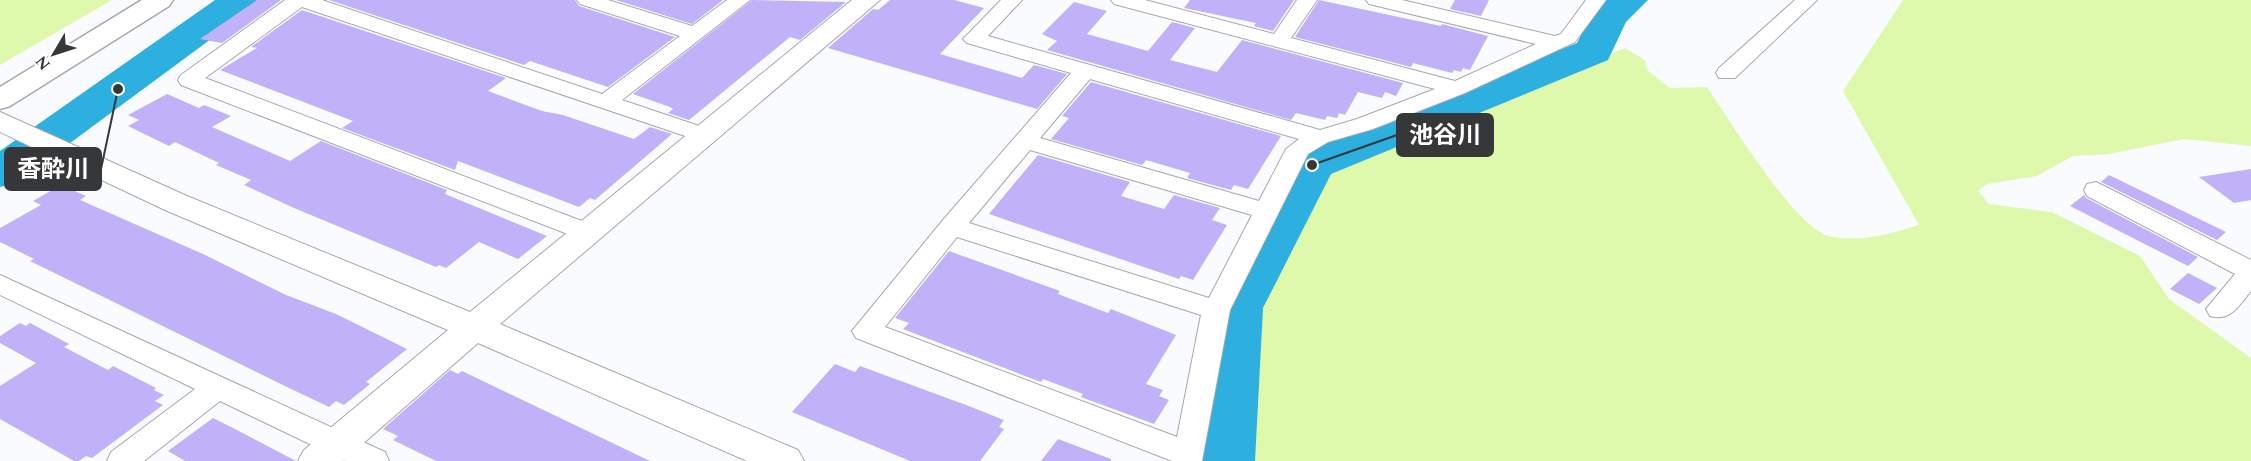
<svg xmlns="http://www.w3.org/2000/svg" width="2251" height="461" viewBox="0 0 2251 461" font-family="Spectral,'Noto Sans JP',serif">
<rect width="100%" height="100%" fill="#f9fbff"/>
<!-- green -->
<path fill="#def9ac" d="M0 0H112L0 65Z
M1903 0H2251V146L2184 139 2109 154 2073 156 2037 176 1987 184 1978 191 1989 204 2052 212 2140 256 2169 299 2251 358V461H1243L1252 309 1327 169 1350 153 1625 48 1645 60 1647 70 1670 88 1707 87C1729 119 1795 228 1829 236 1861 243 1889 234 1919 225L1843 91Z"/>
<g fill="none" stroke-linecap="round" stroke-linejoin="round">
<!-- river -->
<path fill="#2dafdf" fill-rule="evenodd" d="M215 0H259L253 8 16 183 0 187V151Z
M1606 0H1648L1626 22 1608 60 1331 174 1263 308 1255 461H1197L1211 308 1296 155 1577 43 1590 17Z"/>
</g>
<!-- building -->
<path fill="#c1b1f9" d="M257 0H281L222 43 200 39Z
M329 0H575L579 6 675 37 608 87 530 61 524 65Z
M616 0H723L692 24Z
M752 0 846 2 800 40 790 37 689 120 668 113 673 109 670 107 633 94Z
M890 0H954L984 8 940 54 1022 78 1034 65 1067 74 1037 109 828 48 873 9 878 10Z
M1190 0H1294L1273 31 1254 26 1256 23 1184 8Z
M1319 0 1441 26 1442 24 1488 36 1470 70 1463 68 1461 72 1454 70 1452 73 1413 63 1411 67 1295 37Z
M1455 0H1489L1481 16 1450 9Z
M1074 2 1107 11 1087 34 1148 51 1172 22 1195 28 1170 60 1217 72 1242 40 1403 83 1396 96 1385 92 1382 98 1358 92 1345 115 1339 113 1337 118 1327 116 1325 120 1296 113 1291 120 1047 50 1057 41 1042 34Z
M302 10 506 78 488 91 542 111 563 115 634 139 650 127 672 134 595 200 590 198 579 207 458 161 455 170 342 128 353 121 220 70 257 48 251 47Z
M1091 82 1281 136 1248 189 1234 185 1231 190 1187 178 1190 173 1146 160 1142 165 1051 139 1069 118 1062 116Z
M167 94 199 108 204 105 231 116 212 127 290 161 321 141 447 190 445 194 547 236 518 259 479 242 446 268 439 265 436 267 294 208 244 185 251 180 216 165 219 163 175 142 169 146 128 126 139 120 128 115Z
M1038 155 1130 182 1121 196 1164 209 1174 195 1220 208 1212 220 1227 225 1193 280 1181 276 1179 279 989 214Z
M2251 169V200L2234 203 2199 177Z
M2109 175 2226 232 2217 240 2101 182Z
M61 185 86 196 80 200 203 254 286 295 336 314 407 349 366 382 370 384 344 405 336 401 329 407 287 387 30 261 34 259 0 242V228L41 205 33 201Z
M2084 195 2086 198 2198 257 2188 266 2070 206Z
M949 251 1060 291 1058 294 1108 313 1111 309 1176 335 1146 384 1163 390 1159 396 1169 400 1154 424 1081 397 1083 394 1043 379 1041 382 903 329 909 323 895 318Z
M2188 273 2217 288 2199 304 2170 289Z
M20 323 26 326 30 323 69 344 64 347 108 370 113 366 156 388 154 390 164 395 155 401 163 405 92 458 86 456 79 461H74L0 419V386L36 363 0 343V336Z
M835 364 855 372 860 366 966 405 1004 420 999 427 1004 429 980 461H910L792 412Z
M450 370 458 374 462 371 650 461H436L393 440 398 436 383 429Z
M213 418 237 430 296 461H185L168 451Z
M1058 439 1111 459V461H1041Z"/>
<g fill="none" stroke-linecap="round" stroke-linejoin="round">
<!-- minor casing -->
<g stroke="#a6a8ac" stroke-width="2">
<path id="minor" d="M285 0H322L602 94 680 36 580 4 577 0H608L692 26 727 0H750L622 100 711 130 715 135 711 140 703 142 302 7 205 78 595 226 599 232 595 238 586 241 181 85 178 80 181 75Z
M1001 0H1022L988 36 1320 130 1357 119 1435 89 1114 4 1111 0H1145L1274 34 1297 0H1317L1291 38 1455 81 1536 44 1369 4 1366 0H1402L1555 36 1561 34 1586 0H1606L1575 42 1465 93 1373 129 1328 142 1308 154 1230 310 1202 461H1172L856 338 852 331 943 220 1071 73 967 43 963 39 967 35ZM1090 79 1299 139 1286 149 1259 201 1040 138ZM1030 150 1252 215 1209 298 969 223ZM957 237 1201 315 1177 437 885 327Z
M1795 0H1817L1735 78H1719L1716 73 1719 68Z
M2096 182 2251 260V291C2239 305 2231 322 2210 316L2206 309 2235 274 2087 196 2084 190 2087 184Z
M0 275 385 452 389 461H345L220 401 144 461H107L111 452 195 389 0 295Z"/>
</g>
<!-- tertiary casing -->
<g stroke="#a6a8ac" stroke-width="2">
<path id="tertiary" d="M852 0H880L500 324 798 450 804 461H747L478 343 343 461H298L304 450 448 330 165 210 0 132V112L187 196 470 312Z"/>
</g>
<!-- trunk casing -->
<g stroke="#a6a8ac" stroke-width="3">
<path id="trunk" d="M142 0H173L169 6 10 106 0 109V87Z"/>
</g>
<!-- minor -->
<use href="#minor" fill="#fff" fill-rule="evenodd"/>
<!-- tertiary -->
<use href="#tertiary" fill="#fff" fill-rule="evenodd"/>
<!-- trunk -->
<use href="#trunk" fill="#fff" fill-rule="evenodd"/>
</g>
<!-- callouts -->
<path fill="none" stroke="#363739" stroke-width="2" d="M1312 165L1397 135M118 89L101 169"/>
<g fill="#363739" stroke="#fff" stroke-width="2">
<circle cx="1312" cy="165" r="6"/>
<circle cx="118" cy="89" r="6"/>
</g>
<g fill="#363739" stroke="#363739" stroke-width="2">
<rect x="1397" y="114" width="96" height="42" rx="6"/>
<rect x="5" y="148" width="96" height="42" rx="6"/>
</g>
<g font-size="24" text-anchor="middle" font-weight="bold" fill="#fff">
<text x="1445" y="143">池谷川</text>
<text x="53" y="177">香酔川</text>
</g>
<!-- north arrow -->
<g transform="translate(54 54) rotate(231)" stroke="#ffffff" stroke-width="4.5" paint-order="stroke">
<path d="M0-4.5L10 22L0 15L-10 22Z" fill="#363739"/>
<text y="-9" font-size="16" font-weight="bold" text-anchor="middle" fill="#363739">N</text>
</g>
</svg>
